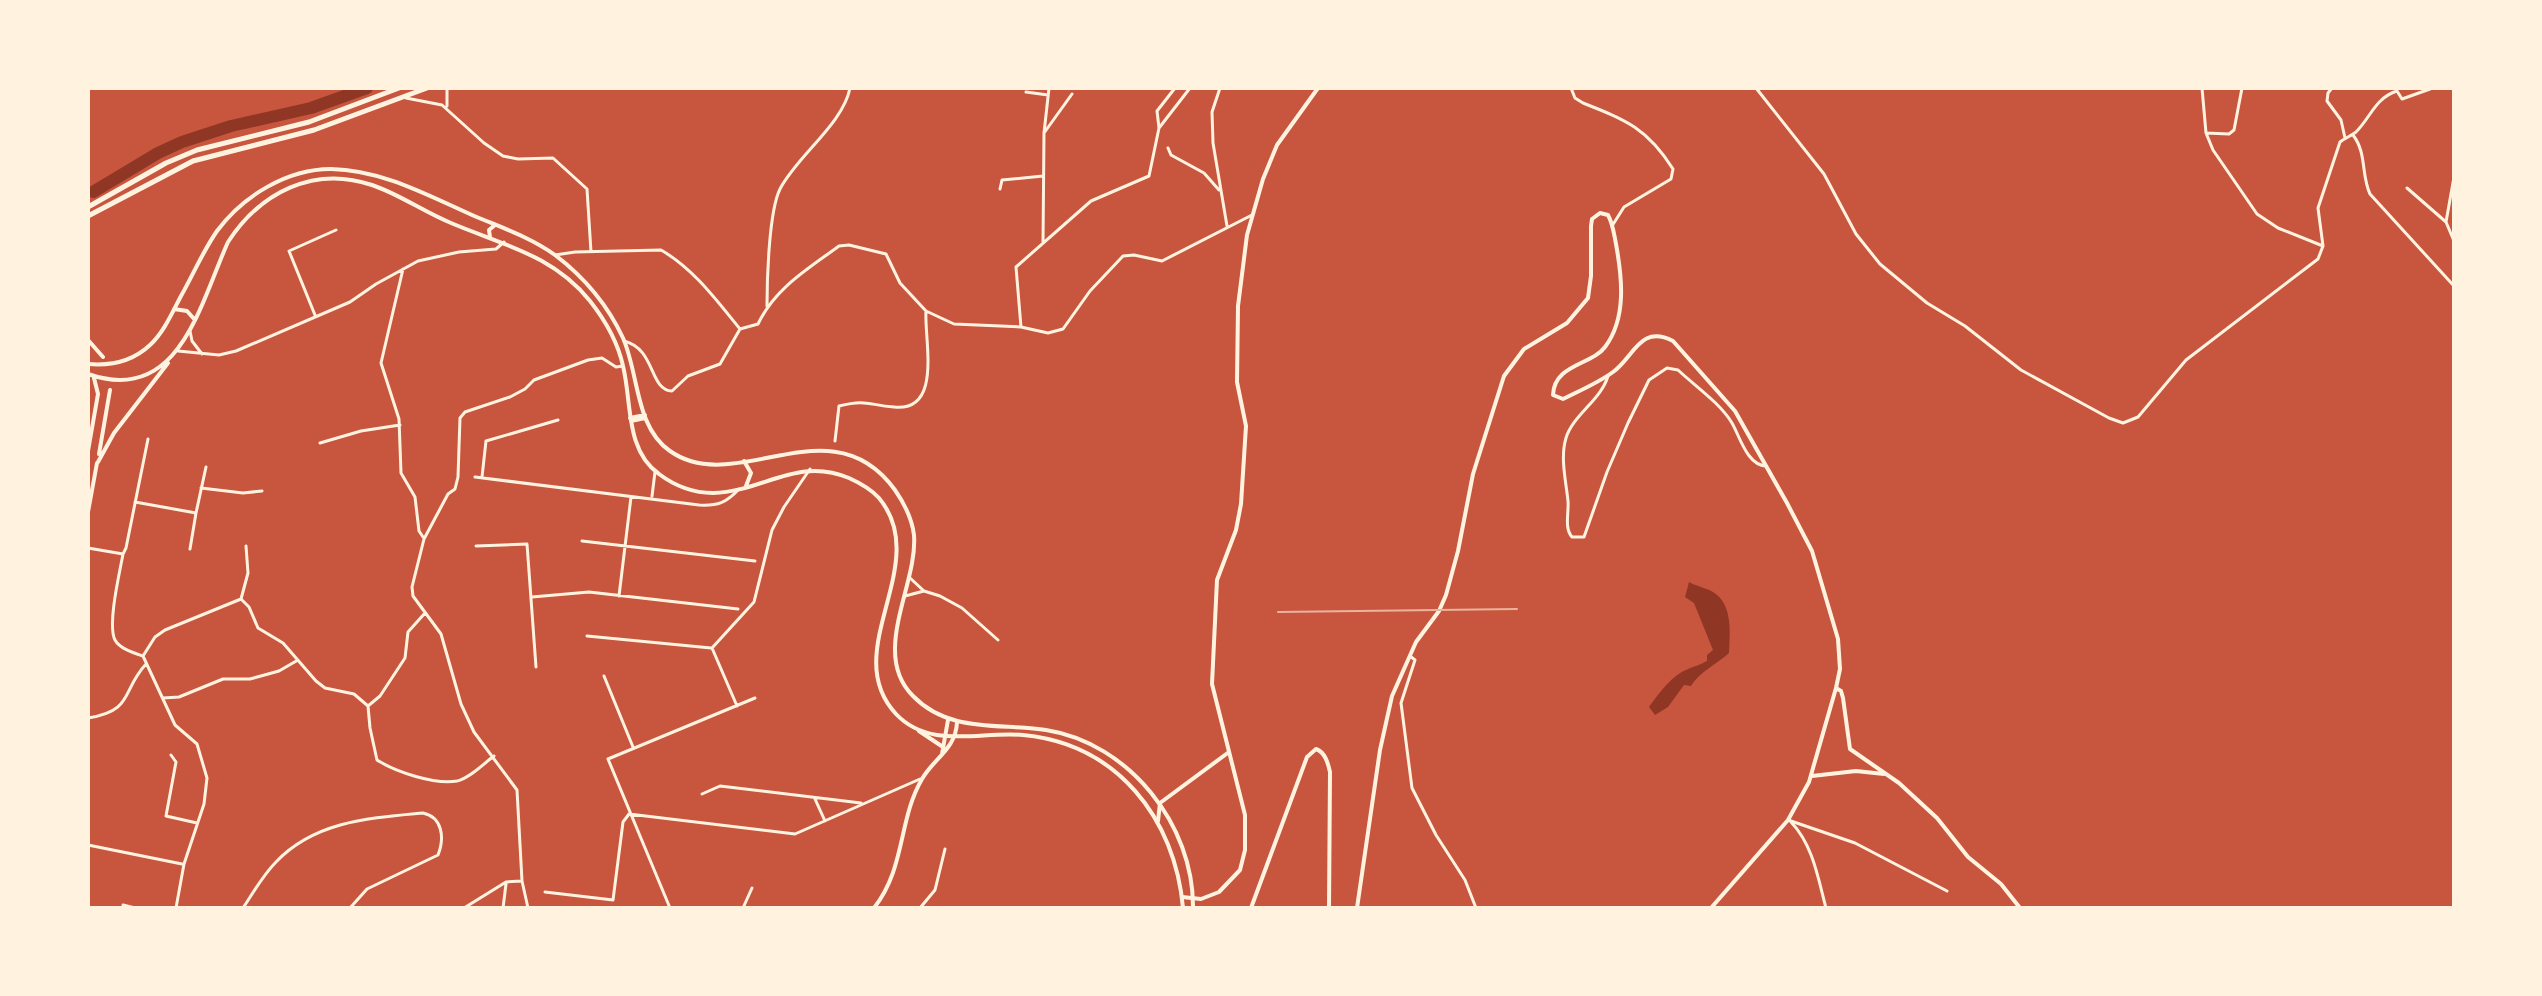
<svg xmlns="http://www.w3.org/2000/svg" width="2542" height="996" viewBox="0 0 2542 996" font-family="'Alegreya Sans',sans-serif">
<rect width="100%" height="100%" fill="#c8553d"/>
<!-- water -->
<path fill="#8f3625" d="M1689 582C1696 586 1706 588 1713 592 1733 604 1730 633 1729 653 1716 665 1700 671 1691 686L1684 685 1668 707 1655 715 1649 707C1659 693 1672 675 1688 669 1695 666 1700 665 1707 661V655L1713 650 1694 603 1685 597Z"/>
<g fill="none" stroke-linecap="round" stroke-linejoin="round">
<!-- river -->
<path stroke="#8f3625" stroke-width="12" d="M93 192 158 153 182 142 231 126 311 108 367 88"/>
<!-- minor -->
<path stroke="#fff3e0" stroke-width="3" d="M447 88V106
M1220 88 1212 112 1213 143 1227 226
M1571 88 1575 98 1583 103C1626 120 1647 128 1673 169L1671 179 1624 207 1612 226
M1756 88 1824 174 1856 234 1880 264 1927 303 1965 326 2021 370 2109 418 2123 423 2138 417 2186 360 2318 259 2323 246 2318 208 2340 142C2345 138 2351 136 2356 132 2371 117 2375 98 2397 91L2402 99 2430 89
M2202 88 2206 133 2213 150 2257 214 2278 228 2323 246
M2332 88 2328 93 2327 101 2341 120 2345 138
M1026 92 1048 95
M406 98 442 105 484 143 503 156 518 159 553 158 587 189 591 252
M1159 128 1157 111 1175 88
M1044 133 1072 94
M2206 133 2229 134 2234 130 2242 88
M2353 135C2367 153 2361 175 2370 194L2454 286
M1168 148 1171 155 1204 173 1219 190
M2454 177 2446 222 2454 241
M2407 188 2446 222
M1000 189 1002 180 1043 176
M1043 243 1044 133 1049 88
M555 255 575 252 661 250C694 269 717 301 740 329
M403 269 381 363 399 419 401 473 415 497 419 531 423 537
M767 306C767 279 769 211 780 189 797 156 843 124 850 88
M315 315 289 251 336 230
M1021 327 1016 267 1091 201 1149 176 1159 128 1190 88
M190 331 192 341 202 354
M624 341C656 349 649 390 672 391L688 376 720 364 740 329 758 324C775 288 808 269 839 246L849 245 886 254 900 283 926 311 954 324 1021 327 1048 333 1063 329 1090 291 1123 256 1134 255 1162 261 1252 215
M178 351 219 355 236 351 350 302 376 284 418 261 459 252 496 249 504 242
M1608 376C1601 400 1573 415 1566 438 1560 458 1566 481 1568 501 1569 513 1564 528 1572 537H1584L1607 472 1628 423 1649 380 1667 368 1678 370C1695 386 1720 403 1732 423 1740 437 1747 465 1766 466
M148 439 126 548 123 554C120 571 107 625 115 640 120 649 134 653 143 656L175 725 197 744 207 778 204 804 184 864 176 908
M835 441 839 406C867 399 868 405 894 407 943 412 924 340 926 311
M320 443 361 431 400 425
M475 477 699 505C718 506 726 503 739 489
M482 477 486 441 558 420
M201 488 243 493 262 491
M652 496 655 472
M135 502 196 513 206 467
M582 541 755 561
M476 546 527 544 536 667
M88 548 123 554
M190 549 196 513
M910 578 924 591 940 596 962 608 998 640
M619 596 631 497
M905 596 924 591
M532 597 589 592 738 609
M241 599 249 607 258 628 283 643 316 681 325 688 354 694 368 706
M241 599 248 573 246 546
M587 636 711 648
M143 656 155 637 165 630 241 599
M1410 656 1415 660 1401 703 1412 788 1436 835 1465 880 1476 908
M604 676 633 747
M163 698 179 697 223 679H250L279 671 298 660
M368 706 370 728 377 760C396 772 435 785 457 781 470 778 483 764 494 756
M368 706 380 696 405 658 408 632 425 613
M737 706 712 648 754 602 772 530 784 507 810 469
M88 718C134 711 121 691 146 664
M171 755 176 762 166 816 197 823
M702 794 720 786 861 803
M815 799 825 821
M629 814 795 834 920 779
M1788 820 1855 843 1947 891
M1791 822C1813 845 1818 878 1826 908
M88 845 182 864
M545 892 613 900 623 822 629 814
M123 905 135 908
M243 908C253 893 263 875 276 862 315 821 370 818 423 813 442 817 445 837 438 855L367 889 350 908
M464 908 506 882 521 881
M503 908 506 884
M528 908 522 881 517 790 474 732 461 704 441 634 413 596 412 587 424 539 448 494 455 489 458 477 460 418 465 412 510 397 525 389 534 380 588 360 602 358 616 367 623 366
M670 908 608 759 755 698
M743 908 752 888
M920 908 935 890 945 849"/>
<!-- tertiary -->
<path stroke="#fff3e0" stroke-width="4" d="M919 731 943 747
M942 754 948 720
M1158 821 1160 803 1229 752
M1182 897 1201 899 1219 892 1240 870 1245 850V815L1212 684 1217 580 1236 530 1241 504 1246 426 1237 382 1238 306 1247 235 1263 179 1277 145 1318 88
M874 908C906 867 898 820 922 779 934 758 956 749 957 722"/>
<!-- secondary -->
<path stroke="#fff3e0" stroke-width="4" d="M490 237 489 230 495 225
M174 309 187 311 195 320
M88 340 103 357
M88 364C110 366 133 361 150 345 164 332 172 313 181 296 193 275 203 251 217 231 243 196 287 169 331 169 382 170 427 195 472 215 500 227 530 237 555 255 584 277 608 306 623 338 639 374 635 427 670 451 736 498 831 401 895 490 904 503 912 519 914 535 918 585 870 653 913 696 949 733 998 723 1046 730 1129 743 1194 825 1193 908
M88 374C179 406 200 304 228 242 260 193 313 165 372 185 399 194 424 212 451 223 503 245 553 255 590 301 605 320 618 343 623 366 632 402 625 450 659 474 675 486 694 493 713 493 763 492 797 456 849 478 860 483 871 489 879 498 934 564 837 651 896 714 930 750 980 731 1023 735 1117 744 1175 818 1183 908
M630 418 645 415
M631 421 645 418
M88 451 98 394 94 378
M99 454 110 390
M744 461 751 473 746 486
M98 462 114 433 168 363
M88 512 97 463
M1836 688 1841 691 1843 698 1850 749 1899 783 1937 818 1968 857 2001 884 2020 908
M1812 776 1856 771 1884 774
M1251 908 1307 757 1316 749C1325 752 1328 763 1330 772L1329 908
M1357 908 1380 750 1392 696 1416 642 1439 611 1446 595 1458 551 1473 474 1504 376 1524 349 1567 323 1588 298 1591 276V226L1592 219 1600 213 1608 215C1613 224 1614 234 1616 244 1622 277 1627 318 1605 347 1592 365 1554 364 1553 395L1563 399C1579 391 1598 383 1613 372 1634 357 1640 324 1673 341L1735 411 1787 503 1812 551 1838 639 1840 669 1836 688 1809 782 1788 820 1711 908"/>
<!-- primary -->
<path stroke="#fff3e0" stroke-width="5" d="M88 207 166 163 197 150 309 122 399 88
M88 216 193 161 314 130 427 88"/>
<!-- rail -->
<path stroke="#e9b49f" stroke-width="2" d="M1278 612 1517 609"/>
</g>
<!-- border -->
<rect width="2542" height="996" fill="none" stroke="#fff3e0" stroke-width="180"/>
</svg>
